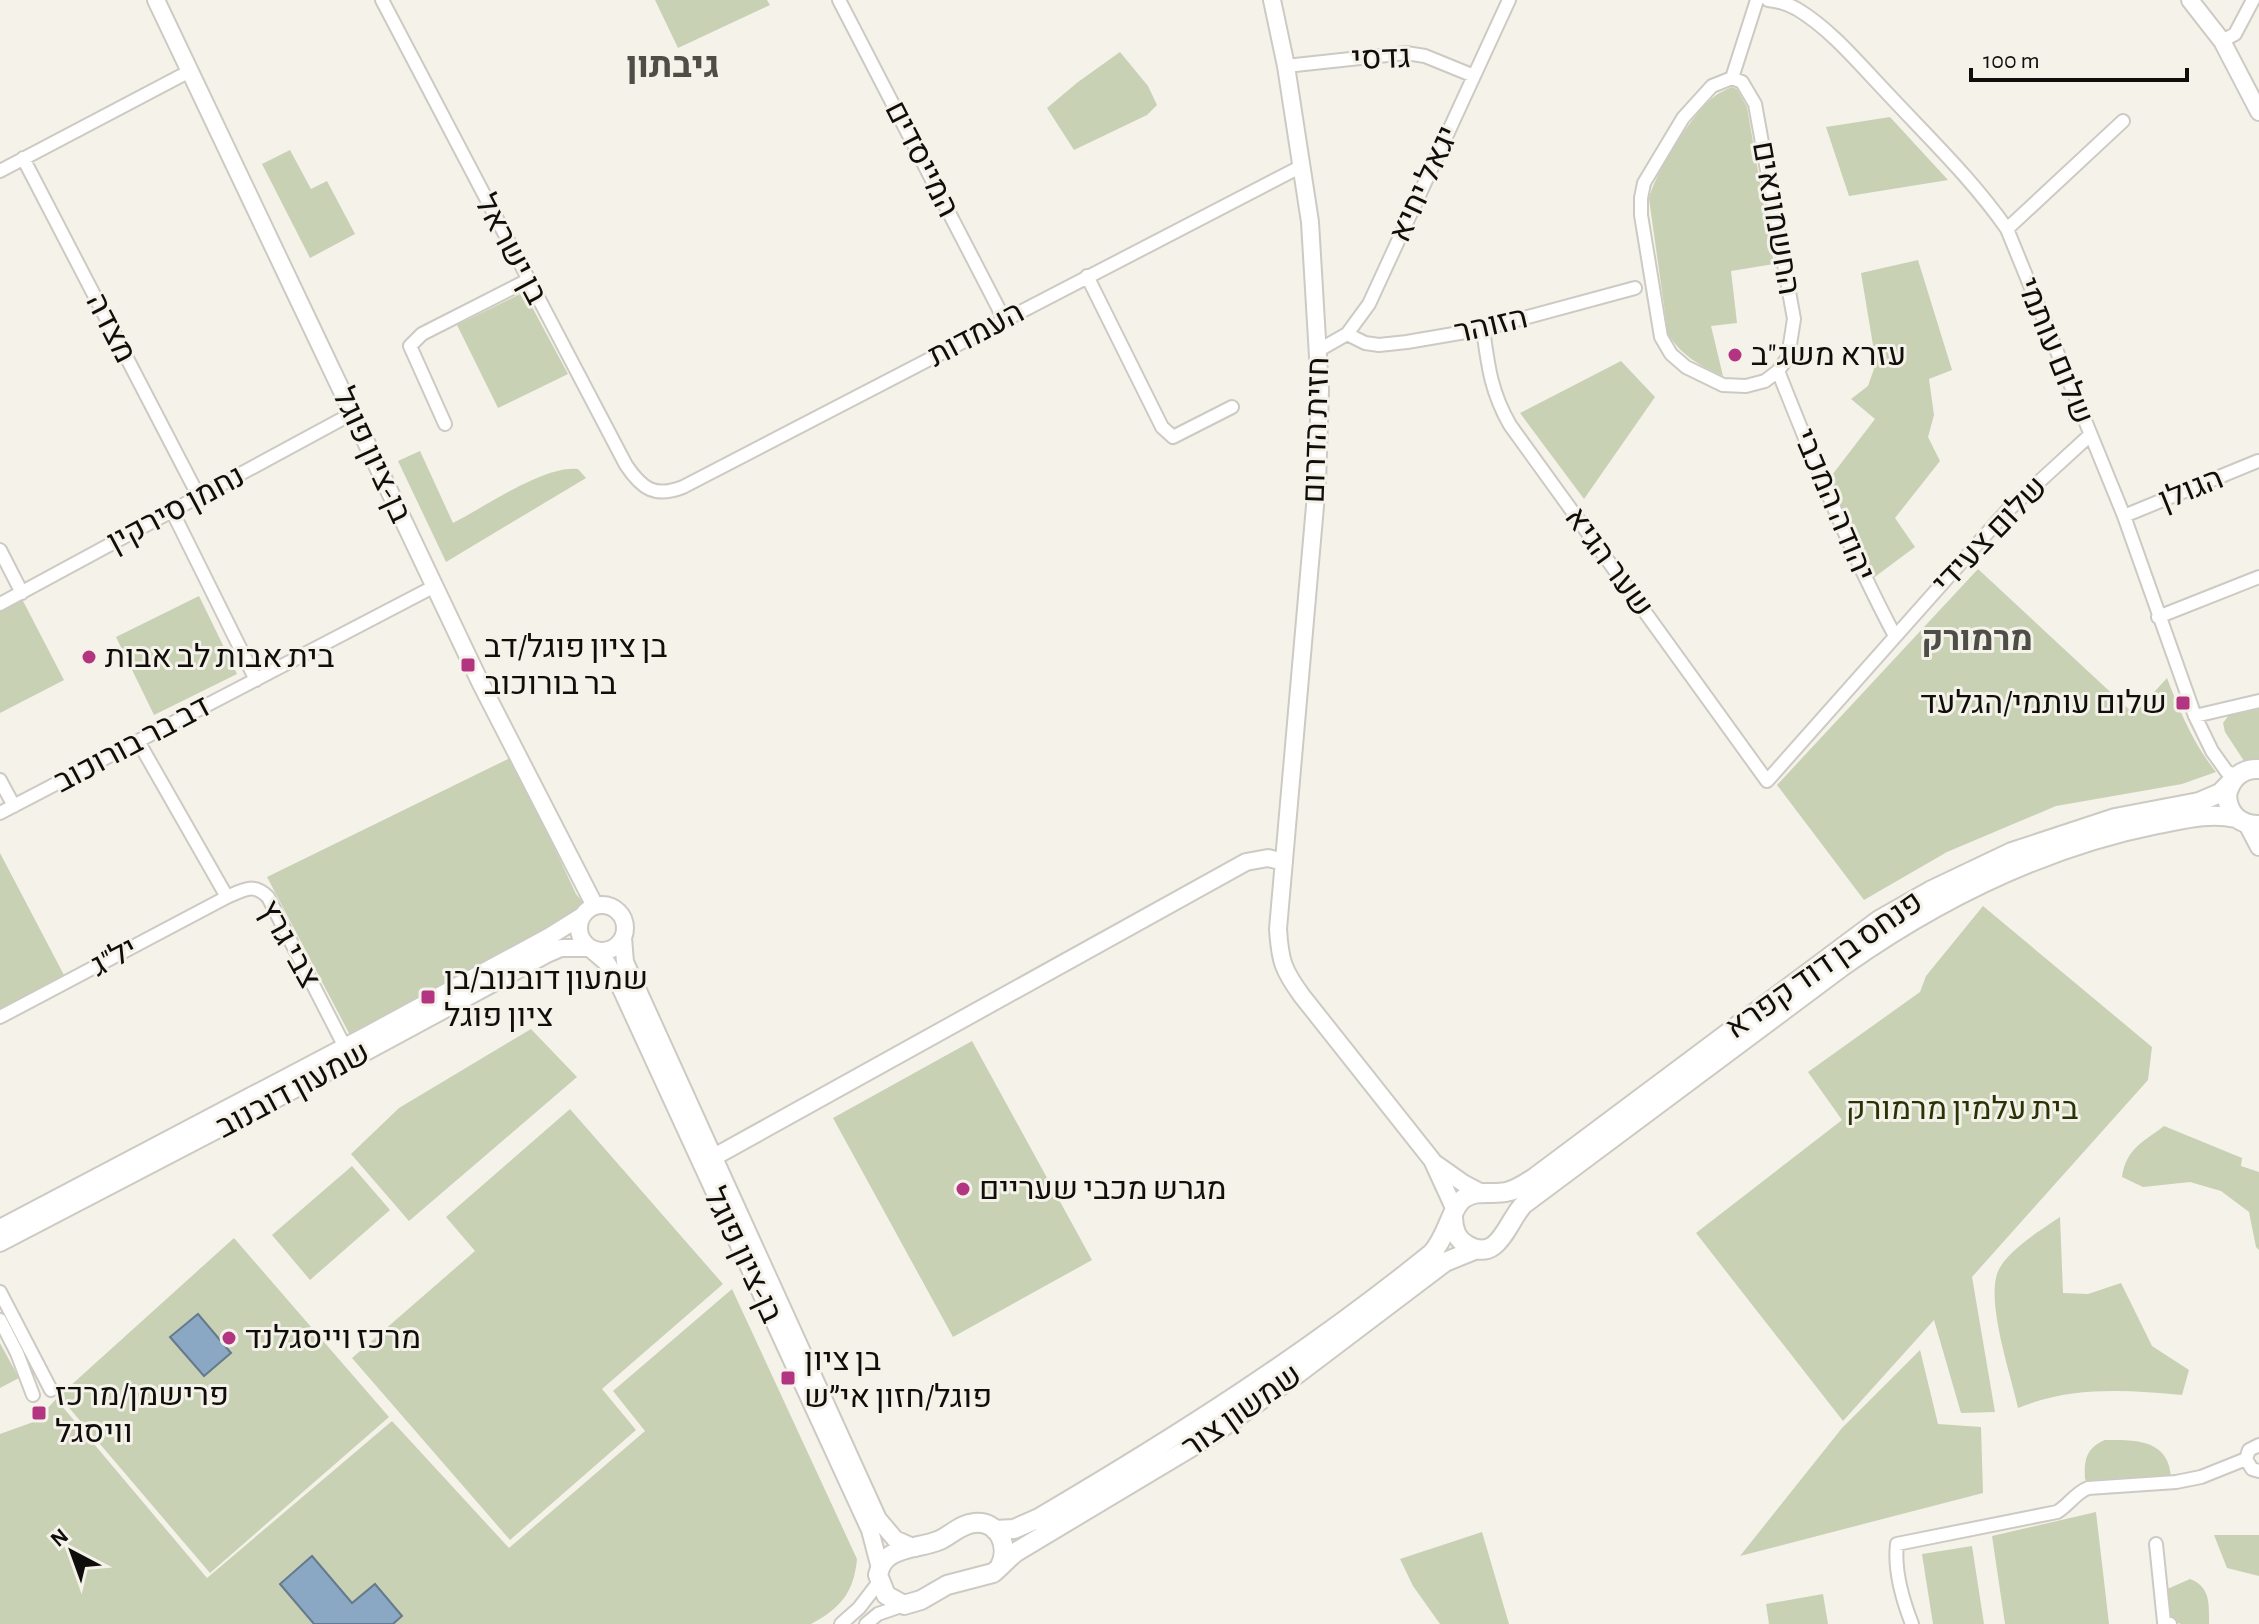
<svg xmlns="http://www.w3.org/2000/svg" width="2259" height="1624" viewBox="0 0 2259 1624" font-family="'Alegreya Sans',Heebo,sans-serif">
<rect width="100%" height="100%" fill="#f5f2ea"/>
<!-- green -->
<path fill="#c8d1b4" d="M655 0H767L770 5 678 48Z
M1120 52 1148 86 1157 105 1147 115 1074 150 1047 108 1078 82Z
M1732 87 1737 89 1747 107 1774 264 1731 271 1737 323 1711 326 1723 376C1700 366 1682 356 1668 334L1649 199C1655 173 1693 112 1715 96 1720 92 1726 90 1732 87Z
M1890 117 1948 180 1849 196 1826 127Z
M290 150 311 189 327 181 355 234 310 258 262 164Z
M1918 260 1952 370 1929 379 1934 415 1928 437 1940 461 1895 518 1915 547 1872 579 1829 479 1875 419 1851 399 1868 386 1876 363 1861 273Z
M524 292 568 374 498 408 457 325Z
M1621 361 1655 397 1584 499 1520 413Z
M420 451 453 523C485 507 544 465 578 469L586 478 446 562 398 461Z
M1978 569 2134 714 2167 678C2180 712 2193 743 2216 772L2182 784 2056 806 1947 852 1864 900 1777 785Z
M199 596 237 674 154 715 116 637Z
M22 599 64 680 0 713V611Z
M2259 709V763L2246 764 2225 732 2223 723 2229 715Z
M512 757 576 894 585 905 577 918 351 1037 267 877Z
M0 853 65 977 0 1011Z
M1983 906 2152 1047 2148 1080 1972 1277 1995 1412 1961 1413 1934 1320 1843 1421 1696 1233 1842 1120 1808 1072 1920 992 1926 976Z
M531 1029 577 1077 409 1221 351 1154 399 1108Z
M972 1041 1092 1260 953 1337 833 1118Z
M570 1109 723 1284 602 1389 636 1430 510 1540 352 1358 475 1251 446 1217Z
M2164 1126 2242 1158 2241 1166 2259 1172V1250L2256 1247 2249 1212 2221 1191 2190 1182 2143 1187 2122 1177C2126 1149 2143 1142 2164 1126Z
M352 1166 390 1210 310 1280 272 1235Z
M2060 1217 2063 1293 2088 1294 2121 1283 2152 1346 2189 1370 2182 1395C2127 1390 2071 1386 2018 1408 2011 1375 1987 1306 1997 1274 2004 1252 2041 1230 2060 1217Z
M234 1238 389 1417 210 1573 59 1396Z
M732 1289 857 1559C854 1592 841 1608 811 1624H0V1434L36 1421 56 1399 207 1578 392 1421 509 1548 645 1431 613 1391Z
M0 1343 19 1378 0 1388Z
M1920 1350 1938 1424 1981 1427 1983 1493 1740 1556 1842 1428Z
M2105 1440C2136 1440 2169 1439 2171 1478L2089 1484 2085 1479C2084 1460 2086 1448 2105 1440Z
M2096 1512 2109 1624H2005L1992 1536Z
M1482 1532 1509 1624H1440L1413 1586 1400 1559Z
M2214 1535H2259V1576L2227 1568Z
M1972 1546 1984 1624H1933L1922 1554Z
M2190 1579C2211 1587 2209 1605 2209 1624H2181L2169 1620 2165 1590Z
M1823 1594 1828 1624H1769L1766 1604Z"/>
<!-- water -->
<path fill="#8aa8c4" stroke="#657a8c" stroke-width="2" d="M198 1314 231 1353 204 1376 170 1337Z
M312 1556 352 1603 375 1584 402 1616 393 1624H314L280 1584Z"/>
<g fill="none" stroke-linecap="round" stroke-linejoin="round">
<!-- minor casing -->
<g stroke="#cccac2" stroke-width="16">
<path id="minor" d="M382 0 626 465C642 489 655 498 683 487L1300 167
M839 0 1004 319
M1768 0C1779 1 1788 4 1797 9 1832 30 1860 65 1888 94 1929 138 1972 179 2007 229L2124 516 2195 716 2212 751 2227 772 2237 775
M2222 41 2235 34 2253 0
M1286 66 1406 53 1425 56 1474 76
M1732 78 1742 82 1755 104 1794 319 1788 357 1778 371 1765 381 1746 386 1723 385 1686 367 1671 354 1661 337 1641 215V198L1644 183 1683 118 1712 86Z
M1732 78 1757 0
M23 158 199 497
M0 171 190 71
M2007 229 2123 121
M1087 276 1162 427 1173 437 1232 407
M1483 329C1488 366 1491 392 1510 425L1767 781 2005 513 2089 436
M1347 334 1365 343 1379 345 1407 342 1483 329 1635 288
M1319 350 1347 334 1369 304 1509 0
M1778 371C1814 461 1849 550 1895 636
M445 424 410 346 422 334 528 280
M172 511 256 680
M2124 516 2258 461
M0 550 22 593
M0 604 353 413
M2158 617 2259 577
M2195 716 2259 701
M138 741 227 897C244 889 254 883 268 897L348 1053
M0 780 14 806
M0 813 435 586
M0 1017 227 897
M0 1292 51 1390
M0 1320 17 1353 33 1395
M2259 1445 2249 1450 2246 1459 2252 1469 2259 1471
M2156 1544 2164 1622 2170 1624
M841 1624 859 1608 879 1582
M866 1624 878 1614 904 1605
M1912 1624C1903 1601 1894 1569 1897 1544L2057 1512C2069 1505 2074 1494 2088 1488L2176 1482 2201 1477 2246 1459"/>
</g>
<!-- tertiary casing -->
<g stroke="#cccac2" stroke-width="20">
<path id="tertiary" d="M156 0 481 684 595 906
M1272 0 1286 66 1310 222 1320 390 1317 483 1278 929C1280 961 1283 970 1302 996L1432 1160 1455 1210
M2190 0 2222 41 2259 112
M2247 824 2259 847
M579 928a23 23 0 1 1 46 0a23 23 0 1 1-46 0Z
M623 938 625 962 878 1519 895 1539 915 1548
M592 950 607 963 617 980 870 1530 880 1568
M714 1157 1246 862 1268 858 1284 862
M1436 1164 1463 1183 1480 1192
M0 1228 369 1034 550 936 582 916
M0 1243 351 1060 547 954 561 948H589"/>
</g>
<!-- secondary casing -->
<g stroke="#cccac2" stroke-width="22">
<path id="secondary" d="M2259 769C2242 768 2231 778 2227 795 2228 814 2239 825 2259 825
M1453 1217C1453 1228 1456 1239 1467 1245 1499 1264 1507 1221 1524 1204L1843 966C1938 899 2043 847 2158 824 2184 819 2210 812 2236 818
M995 1530 1014 1529 1039 1518C1175 1438 1309 1353 1432 1253 1447 1237 1451 1208 1463 1199 1476 1189 1491 1195 1506 1192 1516 1190 1525 1184 1534 1178L1879 920 1930 891 2012 852 2115 818 2199 802 2220 793 2234 779
M1000 1566C1010 1547 999 1520 974 1523 961 1524 951 1535 940 1540 924 1547 906 1546 891 1555 883 1560 880 1566 878 1575L886 1595 904 1605 921 1600 947 1585 993 1573C1001 1567 1008 1558 1016 1552L1213 1434 1297 1374 1445 1262 1477 1249"/>
</g>
<!-- minor -->
<use href="#minor" stroke="#fff" stroke-width="12"/>
<!-- tertiary -->
<use href="#tertiary" stroke="#fff" stroke-width="16"/>
<!-- secondary -->
<use href="#secondary" stroke="#fff" stroke-width="18"/>
</g>
<!-- markers -->
<g fill="#b33582" stroke="#f5f2ea" stroke-width="3">
<circle cx="1735" cy="355" r="8"/>
<circle cx="89" cy="657" r="8"/>
<rect x="460" y="657" width="16" height="16" rx="4"/>
<rect x="2175" y="695" width="16" height="16" rx="4"/>
<rect x="420" y="989" width="16" height="16" rx="4"/>
<circle cx="963" cy="1189" r="8"/>
<circle cx="229" cy="1338" r="8"/>
<rect x="780" y="1370" width="16" height="16" rx="4"/>
<rect x="31" y="1405" width="16" height="16" rx="4"/>
</g>
<g text-anchor="middle" dominant-baseline="central" stroke-width="6" stroke-linejoin="round" paint-order="stroke">
<!-- street labels -->
<g font-size="32" fill="#0f0e0b" stroke="#f5f2ea">
<text transform="translate(1381 58) rotate(-2)">גדסי</text>
<text transform="translate(922 159) rotate(63)">המייסדים</text>
<text transform="translate(1424 184) rotate(-65)">יגאל יחיא</text>
<text transform="translate(1776 218) rotate(80)">החשמונאים</text>
<text transform="translate(511 249) rotate(62)">בן ישראל</text>
<text transform="translate(1491 325) rotate(-13)">הזוהר</text>
<text transform="translate(111 328) rotate(63)">מצדה</text>
<text transform="translate(976 334) rotate(-28)">העמדות</text>
<text transform="translate(2055 351) rotate(68)">שלום עותמי</text>
<text transform="translate(1316 430) rotate(-88)">חזית הדרום</text>
<text transform="translate(372 455) rotate(65)">בן-ציון פוגל</text>
<text transform="translate(2191 489) rotate(-22)">הגולן</text>
<text transform="translate(1834 505) rotate(67)">יהודה המכבי</text>
<text transform="translate(176 509) rotate(-28)">נחמן סירקין</text>
<text transform="translate(1990 535) rotate(-46)">שלום צעידי</text>
<text transform="translate(1609 562) rotate(54)">שער הגיא</text>
<text transform="translate(132 744) rotate(-28)">דב בר בורוכוב</text>
<text transform="translate(289 944) rotate(61)">צבי גרץ</text>
<text transform="translate(114 957) rotate(-28)">יל"ג</text>
<text transform="translate(1824 965) rotate(-35)">פנחס בן דוד קפרא</text>
<text transform="translate(293 1090) rotate(-28)">שמעון דובנוב</text>
<text transform="translate(743 1255) rotate(65)">בן-ציון פוגל</text>
<text transform="translate(1242 1411) rotate(-35)">שמשון צור</text>
</g>
<!-- poi labels -->
<g font-size="32" fill="#0f0e0b" stroke="#f5f2ea" text-anchor="start">
<text x="1751" y="355">עזרא משג"ב</text>
<text x="484" y="647">בן ציון פוגל/דב<tspan x="484" dy="37">בר בורוכוב</tspan></text>
<text x="105" y="657">בית אבות לב אבות</text>
<text x="2167" y="703" text-anchor="end">שלום עותמי/הגלעד</text>
<text x="444" y="979">שמעון דובנוב/בן<tspan x="444" dy="37">ציון פוגל</tspan></text>
<text x="979" y="1189">מגרש מכבי שעריים</text>
<text x="245" y="1338">מרכז וייסגלנד</text>
<text x="804" y="1360">בן ציון<tspan x="804" dy="37">פוגל/חזון אי״ש</tspan></text>
<text x="55" y="1395">פרישמן/מרכז<tspan x="55" dy="37">וויסגל</tspan></text>
</g>
<!-- park labels -->
<g font-size="32" fill="#293306" stroke="#f5f2ea">
<text x="1962" y="1109">בית עלמין מרמורק</text>
</g>
<!-- neighbourhood labels -->
<g font-size="34" font-weight="bold" fill="#4f4d47" stroke="#f5f2ea">
<text x="1977" y="640">מרמורק</text>
</g>
<!-- quarter labels -->
<g font-size="36" font-weight="bold" fill="#4f4d47" stroke="#f5f2ea">
<text x="673" y="66">גיבתון</text>
</g>
</g>
<!-- north arrow -->
<g transform="translate(72 1552) rotate(319)" stroke="#f5f2ea" stroke-width="6" paint-order="stroke">
<path d="M0-6L14 30L0 20L-14 30Z" fill="#0f0e0b"/>
<text y="-12" font-size="22" font-weight="bold" text-anchor="middle" fill="#0f0e0b">N</text>
</g>
<!-- scale -->
<path d="M1971 68v12h216v-12" fill="none" stroke="#0f0e0b" stroke-width="4"/>
<text x="1983" y="68" font-size="24" fill="#0f0e0b" stroke="#f5f2ea" stroke-width="6" paint-order="stroke">100 m</text>
</svg>
